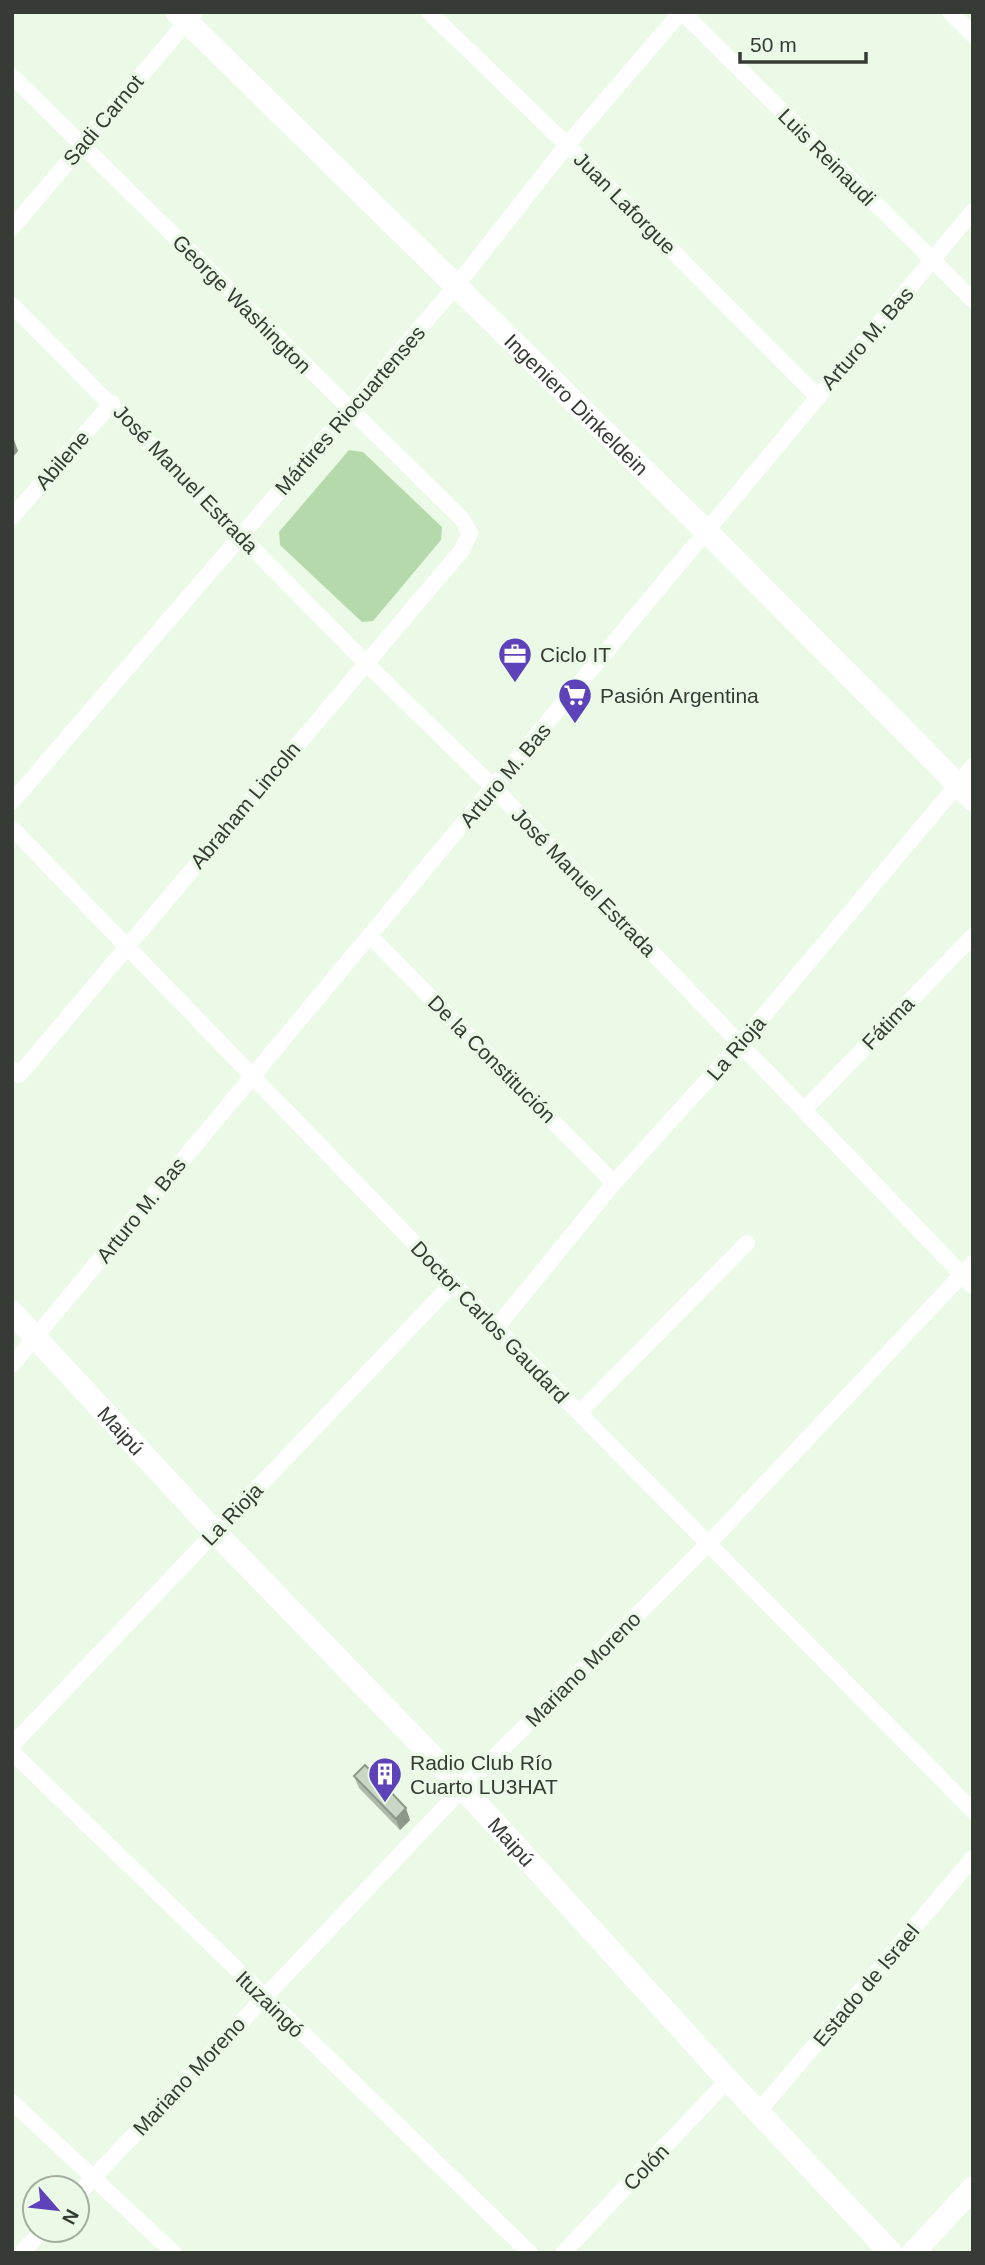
<svg xmlns="http://www.w3.org/2000/svg" width="985" height="2265" viewBox="0 0 985 2265" font-family="Arial,sans-serif">
<rect width="100%" height="100%" fill="#ebfae6"/>
<!-- green -->
<path fill="#b5d9ab" d="M349 450 363 452 442 527 441 540 373 621 362 622 280 545 279 532Z"/>
<g fill="none" stroke-linecap="round" stroke-linejoin="round">
<!-- minor -->
<path stroke="#fff" stroke-width="16" d="M429 12 567 145 817 396
M682 12 973 300
M950 12 973 35
M12 76 462 519 470 533 462 550 19 1075 12 1069
M12 228 195 12
M12 305 366 663 494 788 973 1286
M12 517 112 403
M12 802 456 286 567 145 681 12
M12 828 579 1413 973 1811
M370 936 614 1183
M804 1110 973 936
M496 1328 614 1183 739 1045 973 766
M12 1365 973 211
M579 1413 747 1243
M12 1745 453 1283
M12 1752 530 2253
M12 2102 174 2253
M758 2112 973 1858
M77 2195 463 1788 709 1543 973 1263
M21 2253 43 2230
M563 2253 728 2080"/>
<!-- secondary -->
<g stroke="#fff" stroke-width="23">
<path id="s1" d="M177 12 707 532 973 800"/>
<path id="s2" d="M12 1312 215 1532 463 1788 728 2080 891 2253"/>
<path d="M913 2253 973 2188"/>
</g>
</g>
<!-- wall -->
<path fill="#adbaa9" d="M354 1776 410 1820 400 1830 359 1788Z"/>
<!-- shaded-wall -->
<path fill="#8d978a" d="M12 434 18 451 12 458Z
M406 1808 410 1820 400 1830 396 1819Z"/>
<!-- building -->
<path fill="#c9d8c5" stroke="#8d978a" stroke-width="2" d="M365 1765 406 1808 396 1819 354 1776Z"/>
<!-- icons -->
<defs>
<g id="office-pin" transform="scale(1.75)"><path d="M0 17L-7.5 6A9.5 9.5 0 1 1 7.5 6Z" fill="#5e42ba" stroke="#ebfae6"/><path d="M-6-3h4V-5.5h4V-3h4V5H-6ZM-1-4.5V-3h2v-1.5ZM-6 0V1H6V0Z" fill="#fff"/></g>
<g id="supermarket-pin" transform="scale(1.75)"><path d="M0 17L-7.5 6A9.5 9.5 0 1 1 7.5 6Z" fill="#5e42ba" stroke="#ebfae6"/><path d="M-6-5.5h2.5l.6 2H6L4.5 2H-2.5L-4.4-4H-6ZM-1.5 3.2a1.3 1.3 0 1 0 .1 0ZM3 3.2a1.3 1.3 0 1 0 .1 0Z" fill="#fff"/></g>
<g id="building-pin" transform="scale(1.75)"><path d="M0 17L-7.5 6A9.5 9.5 0 1 1 7.5 6Z" fill="#5e42ba" stroke="#ebfae6"/><path d="M-4-6H4V6H1V3H-1V6H-4ZM-2.5-4.3h1.7v1.8h-1.7ZM.8-4.3h1.7v1.8H.8ZM-2.5-1h1.7V.8h-1.7ZM.8-1h1.7V.8H.8Z" fill="#fff"/></g>
</defs>
<g fill-rule="evenodd">
<use href="#office-pin" x="515" y="654"/>
<use href="#supermarket-pin" x="575" y="695"/>
<use href="#building-pin" x="385" y="1774"/>
</g>
<g text-anchor="middle" dominant-baseline="central" stroke-width="7" stroke-linejoin="round" paint-order="stroke">
<!-- street labels -->
<g font-size="21" fill="#363c35" stroke="#ebfae6">
<text transform="translate(103 120) rotate(-50)">Sadi Carnot</text>
<text transform="translate(827 157) rotate(45)">Luis Reinaudi</text>
<text transform="translate(625 203) rotate(45)">Juan Laforgue</text>
<text transform="translate(242 304) rotate(45)">George Washington</text>
<text transform="translate(867 338) rotate(-49)">Arturo M. Bas</text>
<text stroke="none"><textPath href="#s1" startOffset="560">Ingeniero Dinkeldein</textPath></text>
<text transform="translate(350 410) rotate(-49)">Mártires Riocuartenses</text>
<text transform="translate(62 460) rotate(-49)">Abilene</text>
<text transform="translate(186 479) rotate(46)">José Manuel Estrada</text>
<text transform="translate(505 775) rotate(-50)">Arturo M. Bas</text>
<text transform="translate(245 805) rotate(-50)">Abraham Lincoln</text>
<text transform="translate(584 882) rotate(46)">José Manuel Estrada</text>
<text transform="translate(888 1023) rotate(-46)">Fátima</text>
<text transform="translate(736 1048) rotate(-49)">La Rioja</text>
<text transform="translate(492 1059) rotate(45)">De la Constitución</text>
<text transform="translate(141 1210) rotate(-51)">Arturo M. Bas</text>
<text transform="translate(490 1322) rotate(46)">Doctor Carlos Gaudard</text>
<text stroke="none"><textPath href="#s2" startOffset="161">Maipú</textPath></text>
<text transform="translate(232 1514) rotate(-46)">La Rioja</text>
<text transform="translate(583 1669) rotate(-45)">Mariano Moreno</text>
<text stroke="none"><textPath href="#s2" startOffset="728">Maipú</textPath></text>
<text transform="translate(866 1985) rotate(-50)">Estado de Israel</text>
<text transform="translate(270 2004) rotate(44)">Ituzaingó</text>
<text transform="translate(189 2076) rotate(-47)">Mariano Moreno</text>
<text transform="translate(646 2167) rotate(-46)">Colón</text>
</g>
<!-- poi labels -->
<g font-size="21" fill="#363c35" stroke="#ebfae6" text-anchor="start">
<text x="540" y="654">Ciclo IT</text>
<text x="600" y="695">Pasión Argentina</text>
<text x="410" y="1762">Radio Club Río<tspan x="410" dy="24">Cuarto LU3HAT</tspan></text>
</g>
</g>
<!-- border -->
<rect width="985" height="2265" fill="none" stroke="#363c35" stroke-width="28"/>
<!-- north arrow -->
<g transform="translate(56 2209) rotate(118)"><circle r="33" fill="#ebfae6" stroke="#a3ae9f" stroke-width="2"/>
<path d="M0-5L12 26L0 18L-12 26Z" fill="#5e42ba"/>
<text y="-10" font-size="19" font-weight="bold" text-anchor="middle" fill="#363c35">N</text>
</g>
<!-- scale -->
<path d="M740 52v10h126v-10" fill="none" stroke="#363c35" stroke-width="3.5"/>
<text x="750" y="52" font-size="21" fill="#363c35" stroke="#ebfae6" stroke-width="5" paint-order="stroke">50 m</text>
</svg>
